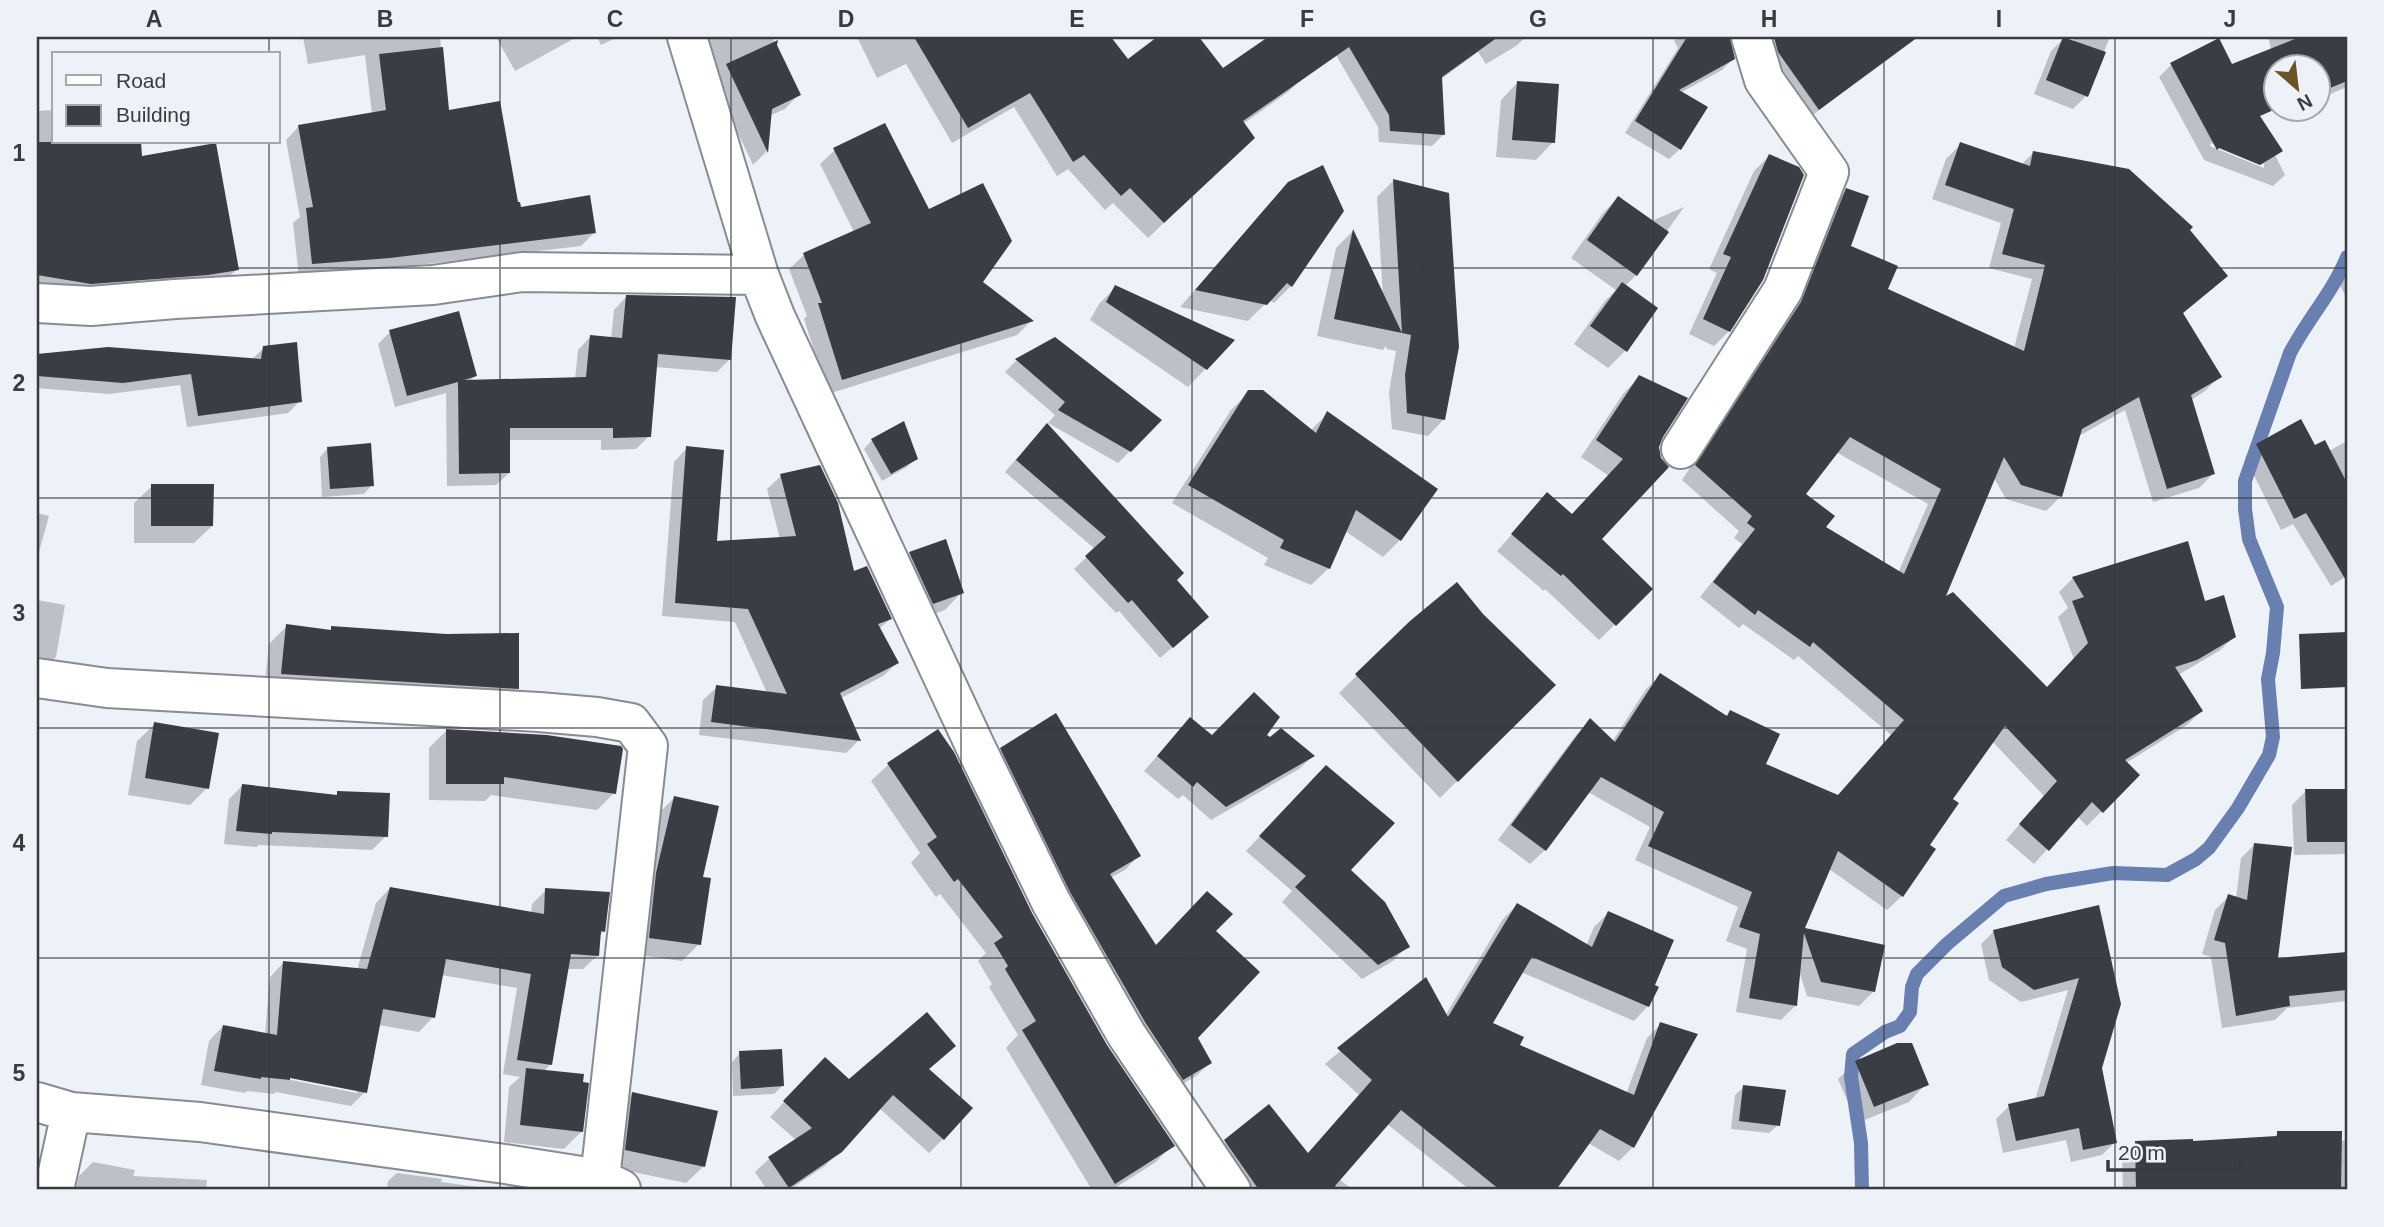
<svg xmlns="http://www.w3.org/2000/svg" width="2384" height="1227" viewBox="0 0 2384 1227" font-family="Helvetica,sans-serif">
<rect width="100%" height="100%" fill="#edf1f8"/>
<!-- shadow -->
<path fill="#0003" fill-rule="evenodd" d="M303 37H440L447 112 520 209 595 232 581 246 375 270 299 277 293 223 300 217 286 140 299 126 372 114 365 55 308 64Z
M496 37H577L515 71Z
M597 37H618L601 45Z
M689 37H772L799 94 785 109 769 116 766 152 753 165 710 74Z
M857 37H989L998 56 1027 37H1103L1112 51 1128 61 1160 37H1197L1223 70 1271 37H1276L1304 77 1288 92 1243 124 1237 153 1148 238 1113 203 1105 210 1068 169 1057 176 1014 107 952 143 906 64 877 78Z
M1335 37H1526L1516 46 1486 64 1478 52 1440 80 1444 134 1432 146 1379 142 1378 127 1329 43Z
M1678 37H1728L1733 59 1722 70 1680 93V149L1669 159 1625 133 1678 48 1674 41Z
M1758 37H1828L1834 46 1865 74 1808 119Z
M2074 37H2110L2086 96 2073 109 2034 94 2051 51 2064 38 2074 42Z
M2268 37H2347V87L2318 99V66L2276 68Z
M2218 40 2285 175 2273 186 2204 160 2159 77 2171 65ZM2211 143 2264 164V168L2210 146Z
M1518 82 1553 142 1536 160 1496 157 1501 100Z
M54 110V142H139L140 158 237 269 223 283 37 291V111Z
M1961 144 2021 165 2033 153 2188 230 2226 276 2182 314 2219 377 2205 391 2191 400 2213 474 2199 488 2153 502 2125 410 2079 436 2061 496 2046 511 2006 499 1994 478 1942 600 2047 689 2074 659 2058 617 2068 608 2059 592 2073 578 2204 604 2234 637 2219 651 2178 675 2201 711 2187 725 2126 763 2138 775 2087 826 2077 816 2034 864 2006 840 2044 796 1992 741 1950 799 1902 896 1887 910 1829 869 1802 930 1874 991 1859 1006 1807 996 1799 971 1795 1006 1781 1020 1736 1012 1747 949 1726 941 1738 907 1635 860 1650 827 1588 792 1545 850 1530 864 1498 840 1576 735 1590 720 1612 742 1646 689 1661 675 1725 717 1730 712 1763 764 1837 797 1891 735 1798 656 1794 660 1743 624 1739 628 1700 597 1742 544 1734 538 1739 531 1682 480 1788 318 1832 205 1847 190 1849 247 1886 290 2014 348 2032 279 1989 268 2001 223 1932 199 1946 159ZM1836 452 1928 504 1898 573 1824 528 1803 494Z
M835 150 928 212 980 282 1031 321 1017 335 828 394 804 319 807 316 789 269 804 255 854 232 820 164Z
M1769 156 1729 331 1714 346 1689 334 1717 273 1709 269 1754 171Z
M1393 181 1444 419 1428 436 1392 429 1389 392 1396 351 1387 349 1386 346 1383 350 1317 336 1336 248 1352 232 1383 298 1377 197Z
M1289 183 1342 211 1291 286 1274 303 1269 300 1248 321 1180 307Z
M1620 196 1638 227 1684 207 1636 275 1625 286 1656 308 1625 351 1608 368 1574 344 1605 301 1616 290 1571 258 1603 213Z
M2347 266V299L2336 277Z
M1116 287 1232 341 1188 387 1090 320 1099 304Z
M626 297 730 359 717 372 655 367 649 436 636 449 601 450V440H508L509 473 496 485 447 486 446 393 395 407 378 344 390 332 475 376 469 382 575 379 578 350 590 337 611 339 614 310Z
M1055 340 1130 451 1118 463 1048 423 1055 415 1005 372 1016 361Z
M264 348 300 401 288 413 187 427 180 385 109 394 37 388V356L108 349 251 360Z
M1639 377 1685 398 1599 539 1651 589 1599 640 1545 589 1544 591 1497 551 1547 495 1571 516 1609 476 1581 457 1623 394Z
M1249 392 1310 431 1328 413 1435 489 1400 540 1383 557 1345 531 1329 568 1311 585 1264 565 1268 558 1172 503 1231 410Z
M1035 437 1174 580 1194 629 1160 658 1119 611 1116 613 1074 569 1095 549 1005 472Z
M872 440 916 458 907 467 882 481 864 449Z
M2347 441V576L2331 586 2293 524 2281 530 2245 457 2257 445 2314 447 2329 451Z
M328 448 372 485 364 494 322 497 320 457Z
M687 448 715 542 780 539 767 489 781 476 890 619 879 629 897 663 883 676 841 698 859 740 846 753 699 735 703 700 717 687 767 693 735 622 662 616 674 462Z
M152 486 212 526 194 543H134V503Z
M37 513 49 516 37 559Z
M910 553 962 592 945 610 916 620 893 571Z
M37 600 65 605 56 657 39 674H37Z
M1411 622 1554 685 1440 798 1339 693Z
M287 626 329 631 332 628 518 688 500 705 264 691 269 644Z
M1190 719 1212 737 1265 735 1313 756 1299 769 1211 820 1183 795 1178 799 1144 771Z
M155 724 207 788 190 805 128 795 137 741Z
M446 731 614 793 597 810 491 795 485 801 429 800V748Z
M937 731 1030 914 1105 1046 1172 1145 1156 1162 1112 1190H1092L1006 1048 1018 1035 989 987 992 984 978 961 986 953 940 894 936 897 911 863 920 853 871 781 888 765Z
M1001 749 1138 856 1125 870 1110 878 1156 948 1214 931 1195 1038 1210 1063 1196 1076 1169 1092 988 763Z
M1311 782 1349 870 1407 946 1393 961 1362 979 1282 902 1292 891 1246 851Z
M242 786 335 796 338 793 386 836 372 850 258 845 257 847 224 844 229 799Z
M2306 791H2347V854L2294 855 2292 805Z
M674 798 701 878 699 944 682 961 632 954 657 815Z
M2255 844 2276 960 2347 954V1001L2287 1008 2275 1020 2222 1028 2211 957 2202 954 2215 910 2229 896 2236 898 2241 858Z
M390 888 531 914 532 904 546 890 604 931 599 936 598 955 583 969H566L550 1065 543 1072 582 1131 564 1149 504 1142 509 1087 520 1077 503 1074 517 988 441 975 433 1017 419 1032 379 1025 365 1092 351 1106 276 1092 274 1094 247 1091 245 1093 201 1085 209 1041 223 1026 265 1034 270 977 284 962 357 970 376 903ZM282 1075 357 1089V1093L281 1078Z
M1517 905 1586 946 1594 927 1608 913 1653 985 1657 988 1648 1006 1634 1021 1521 972 1491 1023 1518 1046 1626 1094 1647 1038 1661 1024 1633 1147 1619 1161 1588 1143 1554 1190H1470L1387 1124 1339 1179 1353 1190H1234L1211 1156 1269 1106 1307 1155 1359 1095 1325 1064 1425 979 1445 1016 1503 919Z
M2097 907 2100 1068 2115 1142 2102 1155 2071 1162 2066 1140 2003 1153 1996 1119 2009 1106 2035 1100 2068 990 2021 1002 1989 980 1981 944 1994 931Z
M954 1046 928 1070 943 1139 929 1153 879 1108 825 1166 789 1190H767L755 1172 770 1158 796 1140 770 1117 811 1073 849 1082Z
M740 1053 783 1085 774 1094 733 1096 732 1062Z
M1856 1062 1926 1084 1909 1102 1857 1123 1838 1079Z
M1744 1087 1778 1125 1769 1133 1731 1129 1735 1095Z
M632 1094 704 1166 686 1183 609 1167 615 1112Z
M2278 1133 2347 1141V1190H2123L2122 1156 2136 1143 2192 1142 2273 1138Z
M93 1162 135 1170 133 1176 207 1180 206 1190H76L79 1176Z
M397 1173 442 1179 441 1182 500 1190H387L388 1181Z"/>
<g fill="none" stroke-linecap="round" stroke-linejoin="round">
<!-- stream -->
<path stroke="#687fb0" stroke-width="14" d="M1862 1190 1861 1143 1851 1077 1853 1054 1885 1032 1900 1026 1910 1012 1912 987 1917 974 1947 944 2004 896 2046 884 2113 873 2167 875 2196 859 2209 848 2238 808 2269 755 2273 737 2268 679 2273 653 2277 607 2249 539 2245 509V481L2290 353C2307 320 2333 292 2347 257"/>
</g>
<!-- building -->
<path fill="#3a3d43" fill-rule="evenodd" d="M914 37H1111L1128 59 1157 37H1199L1223 68 1268 37H1498L1442 77 1445 135 1390 131 1389 115 1349 47 1243 121 1255 138 1164 223 1130 188 1121 196 1084 155 1073 162 1030 93 968 128Z
M1687 37H1730L1735 59 1679 90 1708 107 1681 150 1635 121Z
M1774 37H1918L1819 110 1778 52Z
M2063 37 2106 52 2088 97 2046 80Z
M2300 37H2347V81L2318 93V66H2276V108H2278L2260 116 2283 151 2260 165 2219 148 2217 150 2170 63 2219 38 2232 64Z
M778 40 777 45 801 95 772 109 768 153 726 64Z
M443 47 449 110 500 101 518 202H520L521 207 590 195 596 233 390 258 312 264 306 208 313 207 298 125 386 110 379 54Z
M1517 81 1559 84 1555 143 1512 140Z
M885 123 929 209 983 183 1012 241 983 282 1034 321 842 380 818 303H822L803 253 871 223 833 148Z
M37 142H141L142 156 216 143 239 270 208 275 91 284 37 275Z
M1960 142 2030 166 2033 151 2129 169 2193 227 2190 230 2228 276 2183 313 2222 377 2191 395 2215 474 2167 489 2139 397 2082 429 2062 497 2021 485 2004 457 1946 596 1953 592 2047 687 2088 643 2072 601 2084 597 2072 577 2188 541 2205 601 2224 595 2236 637 2197 660 2175 667 2203 711 2125 760 2140 775 2103 813 2092 802 2049 851 2019 824 2057 781 2005 726 1953 799 1959 803 1930 845 1936 849 1903 897 1838 851 1805 928 1885 945 1875 992 1821 982 1804 933 1797 1006 1749 998 1760 934 1739 927 1752 892 1648 846 1664 812 1601 777 1546 851 1511 825 1590 718 1615 742 1660 673 1727 716 1730 710 1780 734 1766 764 1838 795 1904 720 1813 642 1810 647 1758 610 1755 615 1713 582 1755 529 1747 523 1752 516 1695 465 1801 302 1846 188 1869 196 1851 246 1898 266 1888 289 2024 351 2045 265 2002 254 2014 209 1945 185ZM1850 437 1941 489 1904 574 1826 527 1835 516 1806 494Z
M1769 154 1799 167 1804 175 1763 280 1730 332 1703 319 1731 257 1723 254Z
M1323 165 1344 211 1292 287 1287 283 1267 305 1195 290 1288 182Z
M1393 179 1449 193 1459 347 1445 420 1407 413 1405 375 1411 335 1402 333Z
M1618 196 1669 232 1637 276 1587 240Z
M1353 229 1402 333 1334 319Z
M1622 282 1658 308 1627 352 1590 326Z
M1115 285 1235 340 1207 370 1106 302Z
M626 295 736 297 731 360 658 354 651 437 613 438V428H510V473L459 474 458 382 407 396 389 330 459 311 477 376 464 380 586 377 590 335 622 338Z
M1055 337 1162 420 1131 452 1058 410 1065 402 1015 359Z
M297 342 302 402 198 416 191 374 123 383 37 376V354L108 347 261 359 263 346Z
M1639 375 1688 398 1663 437 1659 447 1661 458 1669 467 1602 539 1653 589 1616 626 1563 574 1561 576 1511 534 1547 492 1572 514 1623 459 1596 440Z
M1248 390H1263L1316 433 1327 411 1438 489 1401 541 1356 510 1330 569 1280 548 1284 540 1188 485Z
M2301 419 2315 445 2325 440 2347 483V582L2306 513 2294 519 2256 444Z
M904 421 918 459 891 474 871 439Z
M1047 423 1184 573 1177 580 1209 617 1173 648 1132 600 1128 603 1085 556 1106 537 1016 460Z
M371 443 374 486 330 489 327 447Z
M686 446 724 450 717 541 796 536 780 474 820 465 838 503 854 571 867 566 892 619 878 624 899 663 840 693 861 741 711 722 716 685 787 694 748 609 675 603Z
M151 484H214L213 526H151Z
M946 539 964 593 933 604 909 552Z
M1457 582 1483 614 1556 685 1458 782 1355 674 1410 621Z
M286 624 331 630V626L446 634 519 633V689L281 674Z
M2347 632V687L2301 689 2299 634Z
M1254 692 1280 717 1267 735 1270 737 1281 728 1315 756 1226 807 1197 782 1193 787 1157 756 1190 717 1212 735Z
M1056 713 1141 856 1110 874 1156 945 1207 891 1233 914 1216 931 1260 972 1198 1038 1212 1063 1183 1080 1145 1022 1070 892 1000 748Z
M154 722 219 733 209 789 145 778Z
M446 729 547 735 621 746 623 749 616 794 504 777V784H446Z
M938 729 954 752 1032 913 1107 1045 1175 1146 1115 1184 1022 1030 1036 1021 1005 969 1008 966 994 943 1003 937 958 879 954 882 927 844 937 837 887 763Z
M1326 765 1395 823 1351 870 1385 902 1410 947 1378 965 1295 887 1306 876 1259 836Z
M242 784 337 795V791L390 793 388 837 272 832V834L236 831Z
M2305 789H2347V842H2307Z
M674 796 719 806 703 877 711 878 701 945 649 938 656 873Z
M2254 843 2292 847 2278 958 2347 952V990L2289 996 2290 1006 2236 1016 2225 943 2214 940 2228 894 2247 900Z
M390 887 544 914 545 888 610 892 605 932 601 931 599 956 571 954 552 1065 517 1060 531 974 446 959 435 1018 383 1009 367 1093 290 1078V1080L261 1077V1079L214 1071 223 1025 277 1035 283 961 367 969Z
M1517 903 1592 947 1608 911 1674 940 1655 985 1659 987 1649 1007 1532 957 1493 1023 1524 1037 1520 1045 1634 1095 1660 1022 1698 1034 1634 1148 1600 1129 1556 1190H1500L1401 1110 1335 1186 1338 1190H1259L1224 1140 1269 1104 1308 1153 1372 1080 1337 1048 1426 977 1448 1017Z
M2099 905 2121 1004 2102 1068 2117 1143 2083 1150 2079 1128 2016 1141 2008 1104 2044 1096 2079 978 2034 990 2002 967 1993 930Z
M927 1012 956 1046 929 1069 973 1108 944 1140 893 1095 842 1152 789 1188 768 1157 812 1128 783 1101 825 1057 849 1079Z
M1897 1043H1912L1929 1085 1874 1107 1855 1061Z
M782 1049 784 1086 741 1089 739 1051Z
M526 1068 584 1074 583 1082 589 1083 583 1132 520 1125Z
M1743 1085 1786 1090 1780 1126 1739 1121Z
M632 1092 718 1111 705 1167 625 1150Z
M2277 1131H2342L2341 1190H2136L2135 1141 2193 1139V1141L2277 1136Z"/>
<g fill="none" stroke-linecap="round" stroke-linejoin="round">
<!-- minor casing -->
<g stroke="#888b92" stroke-width="42">
<path id="minor" d="M687 37 759 275 775 316 977 750 1051 902 1126 1034 1231 1190
M37 303 91 306 175 299 433 285 522 272 759 275
M1681 449 1783 290 1829 172 1764 80 1751 37
M37 678 107 688 539 712 597 717 631 723 648 746 600 1179
M37 1102 71 1112 200 1122 505 1164 600 1179 621 1189
M54 1190 71 1112"/>
</g>
<!-- minor -->
<use href="#minor" stroke="#fff" stroke-width="38"/>
</g>
<!-- grid -->
<path fill="none" stroke="#393b3d" stroke-width="2" stroke-opacity="0.55" d="M269 37V54M500 37V1190M731 37V1190M961 37V1190M1192 37V1190M1423 37V1190M1653 37V1190M1884 37V1190M2115 37V1190M269 142V1190M37 268H2347M37 498H2347M37 728H2347M37 958H2347"/>
<!-- border -->
<rect width="2384" height="1227" fill="none" stroke="#edf1f8" stroke-width="77"/>
<!-- legend -->
<rect x="52" y="52" width="228" height="91" fill="#edf1f8" stroke="#a5a8ad" stroke-width="2"/>
<rect x="66" y="75" width="35" height="10" fill="#ffffff" stroke="#a5a8ad" stroke-width="2"/>
<text x="116" y="88" font-size="21" fill="#393b3d">Road</text>
<rect x="66" y="105" width="35" height="21" fill="#3a3d43" stroke="#a5a8ad" stroke-width="2"/>
<text x="116" y="122" font-size="21" fill="#393b3d">Building</text>
<!-- north arrow -->
<g transform="translate(2297 88) rotate(152)"><circle r="33" fill="#edf1f8" stroke="#a5a8ad" stroke-width="2"/>
<path d="M0-5L12 26L0 18L-12 26Z" fill="#6b5524"/>
<text y="-10" font-size="19" font-weight="bold" text-anchor="middle" fill="#393b3d">N</text>
</g>
<!-- scale -->
<path d="M2108 1160v10h133v-10" fill="none" stroke="#393b3d" stroke-width="3.5"/>
<text x="2118" y="1160" font-size="21" fill="#393b3d" stroke="#edf1f8" stroke-width="5" paint-order="stroke">20 m</text>
<rect x="38" y="38" width="2308" height="1150" fill="none" stroke="#393b3d" stroke-width="2.5"/>
<g font-size="23" text-anchor="middle" font-weight="bold" fill="#393b3d">
<text x="154" y="27">A</text>
<text x="385" y="27">B</text>
<text x="615" y="27">C</text>
<text x="846" y="27">D</text>
<text x="1077" y="27">E</text>
<text x="1307" y="27">F</text>
<text x="1538" y="27">G</text>
<text x="1769" y="27">H</text>
<text x="1999" y="27">I</text>
<text x="2230" y="27">J</text>
<text x="19" y="161">1</text>
<text x="19" y="391">2</text>
<text x="19" y="621">3</text>
<text x="19" y="851">4</text>
<text x="19" y="1081">5</text>
</g>
</svg>
